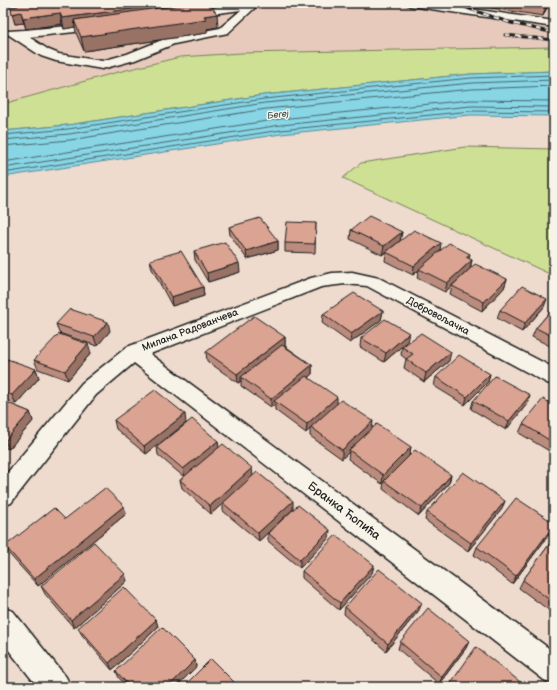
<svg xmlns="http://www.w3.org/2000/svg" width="557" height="690" viewBox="0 0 557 690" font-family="'Balsamiq Sans',sans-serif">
<rect width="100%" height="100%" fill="#eedbce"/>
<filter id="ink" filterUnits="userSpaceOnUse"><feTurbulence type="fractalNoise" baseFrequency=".025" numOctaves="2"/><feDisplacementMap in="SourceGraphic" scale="8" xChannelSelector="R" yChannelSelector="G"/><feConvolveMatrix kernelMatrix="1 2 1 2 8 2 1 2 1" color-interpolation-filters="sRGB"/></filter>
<g filter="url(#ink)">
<!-- built -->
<path fill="#e8cabc" d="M3 3H554V47L241 53 180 57 114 73 3 104Z"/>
<!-- green -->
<path fill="#cee094" stroke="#757e58" d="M554 47V71L471 74 264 95 68 125 3 131V104L114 73 180 57 241 53Z
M465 147 554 149V276L343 178 361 163Z"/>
<!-- water -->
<path fill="#87d5e5" stroke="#5c8b95" d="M554 71V116L471 115 281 134 3 177V131L68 125 264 95 471 74Z"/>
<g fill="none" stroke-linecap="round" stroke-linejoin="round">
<!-- shore -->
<path stroke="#47666c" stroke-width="1" d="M3 135 68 129 264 99 471 78 554 75
M3 140 69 134 265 103 472 83 554 80
M3 146 70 140 266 109 472 89 554 86
M3 162 280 119 470 100 554 101
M3 168 281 125 471 106 554 107
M3 173 281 130 471 111 554 112"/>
<!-- minor casing -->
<g stroke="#1c1c1c" stroke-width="3">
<path id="minor" d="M244 3H260L228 33 174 44 135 60 102 69 56 61 41 56 6 33 8 31 24 30 102 23 106 24 108 26 106 28 102 29 29 37 49 50 59 54 102 61 127 54 167 38 220 28 241 10 188 17 184 16 182 14 184 12Z
M405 3H432L554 21V27L410 6Z
M352 272 379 278 554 368V385L547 383 367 286 345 284 321 287 150 354 554 652V684L544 680 134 363 96 395 11 503 3 506V478L82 383 127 347 311 278 332 273Z
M3 608 13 611 66 677 71 687H38L3 643Z"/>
</g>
<!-- minor -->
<use href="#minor" fill="#f7f3e8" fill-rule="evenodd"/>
<!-- rail casing -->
<g stroke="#1c1c1c" stroke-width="3">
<path id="rail" d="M452 3 511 23 554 33
M505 35 554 40"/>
</g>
<!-- rail -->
<use href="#rail" stroke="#f7f3e8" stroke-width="2" stroke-dasharray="5.5" stroke-linecap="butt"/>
</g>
<!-- wall -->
<path fill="#bb8c7e" stroke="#1c1c1c" d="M472 3H549L543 16 472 5Z
M11 7 218 27 207 29V33L84 51 76 33 75 27 64 29 62 24 26 29 24 23 15 24Z
M316 223 315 253 285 252V243Z
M229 227 278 241V250L247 259 230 235Z
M351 230 402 232 400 241 382 255 350 239Z
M194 251 240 272 208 282 195 260Z
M440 251 472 260 470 269 445 292 417 278 419 270 413 275 385 261 386 252Z
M150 260 203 287 204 296 172 306 152 269Z
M507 279 504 288 482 311 450 294 452 286Z
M544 307 522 332 497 318 500 310Z
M554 307V348L532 337 536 328Z
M383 311 381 320 350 343 322 323 323 314Z
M56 324 110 331 97 346 59 333Z
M285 337V346L312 365V374L308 377 337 404 372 429 411 447 409 456 451 475 449 483 419 516 383 489 384 481 382 484 348 459 349 452 342 459 310 436V429L306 433 275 410V405L271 407 241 386V381L238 383 207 361 206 352Z
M361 338 407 342 384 362 360 347Z
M402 347 449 361 424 382 404 368 406 359 401 355Z
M91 353 68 380 38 369 34 360Z
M3 363 36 369 39 378 16 404 3 399Z
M490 374 488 382 465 405 434 386 436 377Z
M3 401 30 412 33 421 9 449 3 447Z
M473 401 527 404 506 430 471 409Z
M554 405V448L551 452 519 433 523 424Z
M114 420 186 423 146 454 116 429Z
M218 441V448L293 509 259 541 223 511V503L211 514 182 488 180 480 184 477 158 455 157 447Z
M502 509 468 551 425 520 427 512Z
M126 514 38 586 9 554 5 546 65 519Z
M554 523V526L551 532 512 584 474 555 477 547Z
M268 533 329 538 300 568 268 541Z
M554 538V614L519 588 523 580Z
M374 565 372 573 339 610 302 578V571Z
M127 581 74 628 45 594 41 586Z
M345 607 419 610 386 651 344 614Z
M156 620 158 627 112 670 82 635 78 628Z
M469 641 466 648 439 684 398 649 400 642Z
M195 660 196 667 176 687H127L119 678 116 671Z"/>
<!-- shaded-wall -->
<path fill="#997266" stroke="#1c1c1c" d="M175 3H206L74 20 75 27 64 29 62 18Z
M547 3H549L543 16Z
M21 12 24 23 15 24 12 14Z
M60 13 62 24 26 29 23 18Z
M217 14 218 27 207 29V33L84 51 81 37Z
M402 232 400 241 382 255 384 246Z
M278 241V250L247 259 246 251Z
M441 243 440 252 413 275 414 266Z
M470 254 468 262 466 257Z
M472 260 470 269 445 292 447 283Z
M239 263 240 272 208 282 207 273Z
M507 279 504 288 482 311 484 302Z
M203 287 204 296 172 306 171 297Z
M547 299 544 307 522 332 525 323Z
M383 311 381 320 350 343 351 334Z
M108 322 110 331 97 346 94 337Z
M409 333 407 342 384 362 386 353Z
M285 337V346L243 379 241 377V381L238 383 237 374Z
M88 344 91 353 68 380 65 371Z
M451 352 449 361 424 382 426 373Z
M312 365V374L277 403 274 401 275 405 271 407V399Z
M36 369 39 378 16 404 12 395Z
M490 374 488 382 465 405 467 397Z
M530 395 527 404 506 430 509 421Z
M337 397V406L311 427 310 429 306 433 307 424Z
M30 412 33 421 9 449 5 441Z
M185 414 186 423 146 454 144 446Z
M373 421 372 430 349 450V452L342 459V450Z
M218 441 219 449 185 477 183 469Z
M411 447 409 456 382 484 383 475Z
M252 468 253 477 211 514 210 506Z
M451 475 449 483 419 516 422 508Z
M293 501V509L259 541 258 533Z
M505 501 502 509 468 551 471 543Z
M124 506 126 514 38 586 34 579Z
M554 525 551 532 512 584 516 576Z
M330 530 329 538 300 568V560Z
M374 565 372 573 339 610 340 603Z
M125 574 127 581 74 628 71 620Z
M422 603 419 610 386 651 388 644Z
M156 620 158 627 112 670 109 663Z
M469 641 466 648 439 684 442 677Z
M195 660 196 667 176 687H168Z"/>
<!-- building -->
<path fill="#daa392" stroke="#1c1c1c" d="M18 3H175L62 18 60 13 23 18 21 12 12 14 11 7 18 6Z
M194 3H209L217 14 204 16 206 19 81 37 74 20Z
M369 216 402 232 384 246 351 230Z
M260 218 278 241 246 251 229 227Z
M287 222 316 223 315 244 285 243Z
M414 230 441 243 414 266 386 252Z
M225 242 239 263 207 273 194 251Z
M449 243 470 254 466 257 472 260 447 283 419 269Z
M181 251 203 287 171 297 150 260Z
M475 264 507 279 484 302 452 286Z
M522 286 547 299 525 323 500 310Z
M354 293 383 311 351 334 323 314Z
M554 307V337L536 328Z
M70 309 108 322 94 337 56 324Z
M254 316 285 337 237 374 206 352Z
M385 319 409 333 386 353 361 338Z
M421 333 451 352 426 373 406 359 413 354 402 347Z
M59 334 88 344 65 371 34 360Z
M282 345 312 365 271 399 241 377Z
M459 355 490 374 467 397 436 377Z
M7 359 36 369 12 395 3 392V363Z
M306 376 337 397 307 424 274 401Z
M495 376 530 395 509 421 473 401Z
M155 390 185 414 144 446 114 420Z
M543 399 554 405V443L523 424Z
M341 400 373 421 342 450 311 427Z
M3 401 30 412 5 441 3 440Z
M192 419 218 441 183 469 157 447Z
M377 424 411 447 383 475 349 450Z
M223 444 252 468 210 506 180 480Z
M415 450 451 475 422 508 384 481Z
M257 472 293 501 258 533 223 503Z
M463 472 505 501 471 543 427 512Z
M105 488 124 506 34 579 5 546 54 508 65 519Z
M516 498 554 523V525L516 576 477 547Z
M298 505 330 530 300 560 268 533Z
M336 535 374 565 340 603 302 571Z
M554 538V603L523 580Z
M94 542 125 574 71 620 41 586Z
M379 569 422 603 388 644 345 607Z
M124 587 156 620 109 663 78 628Z
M428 608 469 641 442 677 400 642Z
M162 627 195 660 168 687H130L116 671Z
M476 647 524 685 523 687H448Z
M211 659 239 687H183Z"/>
</g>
<g text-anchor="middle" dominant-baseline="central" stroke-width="3" stroke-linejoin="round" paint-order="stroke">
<!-- far-water labels -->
<g font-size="9" font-style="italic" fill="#3c5458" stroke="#f7f3e8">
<text transform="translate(278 115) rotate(-7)">Бегеј</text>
</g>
<!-- street labels -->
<g font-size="10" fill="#1c1c1c" stroke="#f7f3e8">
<text transform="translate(438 316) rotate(28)">Добровољачка</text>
<text transform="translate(190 330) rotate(-21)">Милана Радованчева</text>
</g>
<!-- near-street labels -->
<g font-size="12" fill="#1c1c1c" stroke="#f7f3e8">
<text transform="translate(344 511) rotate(37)">Бранка Ћопића</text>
</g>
</g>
<!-- margin -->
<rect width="557" height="690" fill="none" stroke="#f7f3e8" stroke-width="16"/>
<rect x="8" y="8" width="541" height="674" fill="none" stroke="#1c1c1c" stroke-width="1.5" filter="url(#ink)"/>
</svg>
